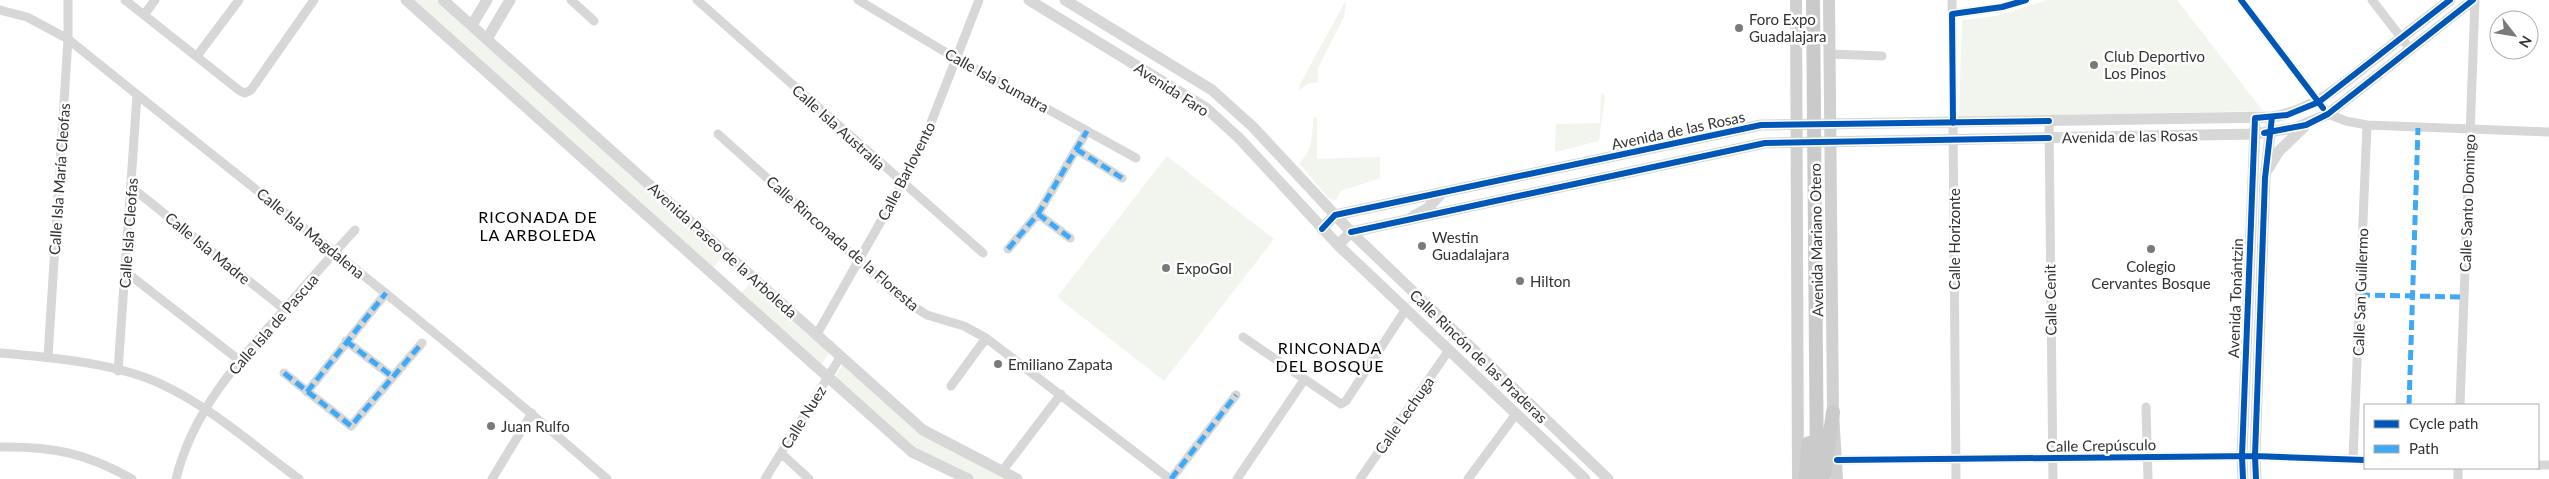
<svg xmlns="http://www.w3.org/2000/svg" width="2549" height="479" viewBox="0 0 2549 479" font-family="Lato,sans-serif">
<rect width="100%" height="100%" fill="#fff"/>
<!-- green -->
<path fill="#f1f5ed" d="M413 0H435L722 257 713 268Z
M1346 0 1344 17 1318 68V82L1307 84 1299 91 1300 84Z
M2048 0H2177L2263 111 1959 117 1962 20 1996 16Z
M1601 92 1605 96 1599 141 1555 152 1556 124 1600 123Z
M1317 117V159L1380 157V178L1341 191 1336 200 1329 199 1299 163C1312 151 1313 134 1313 118Z
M1167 156 1274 239 1164 381 1057 297Z
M751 282 830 352 822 364 741 293Z
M843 364 921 434 1006 479H976L913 447 835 377Z"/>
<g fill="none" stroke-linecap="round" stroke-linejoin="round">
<!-- minor -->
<path stroke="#d7d7d7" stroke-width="9" d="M125 0 240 91 245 93 251 90 314 0
M571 0 594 21
M697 0 983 253
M858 0 957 59 1136 158
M1952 0 1956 479
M2241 0 2328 114 2346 121 2367 125 2549 132
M2372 0 2410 49
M0 10 27 17 68 39C248 185 433 326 607 479
M1952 14 2002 7 2026 0
M144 15 155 0
M1830 54 1882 56
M197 56 239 0
M2049 121 2053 479
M718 134 902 299 927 315 964 326 986 338 1170 479
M1076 149 1122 178
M131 187 284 309
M1038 214 1070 238
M1008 249 1038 214 1087 131
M126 272 239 360
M817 334 902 184 925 138 979 0
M1243 337 1341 404 1346 401 1406 309
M346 341 393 377
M0 353C48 357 117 363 161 384 211 407 255 447 299 479
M48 357 68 39V0
M118 371 137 95
M284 373 351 426 422 343
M951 386 986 338
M307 392 386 293
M2460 405 2475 0
M2146 407 2148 479
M0 447C52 446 86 453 132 479
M781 453 809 479
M2353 459 2367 125
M1837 460 2255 456 2365 460
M2538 465H2549
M1003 470 1061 394
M176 479C192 412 239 360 284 310 307 283 331 256 355 230
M492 479 532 413
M765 479 841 356
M1171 479 1236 395
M1237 479 1304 380
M1360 479 1449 350
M1468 479 1516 414
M2458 479V468"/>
<!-- tertiary -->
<path stroke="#d7d7d7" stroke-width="11" d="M406 0 912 452 968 479
M443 0 923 430 1017 479
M1029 0 1206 108 1239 138 1338 245 1585 479
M1065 0 1212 90 1253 127 1351 232 1608 479
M472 25 487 0
M487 39 510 0
M2268 169 2279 151 2304 127
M1412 217 1428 208 1440 195
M1322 229 1335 215 1761 125 2272 117C2315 110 2344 83 2377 57 2401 38 2425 19 2450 0
M1338 245 1351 232 1765 143 2254 134 2295 128 2328 114 2473 0
M2243 479 2242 456 2255 127
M2256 479 2255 456 2265 178 2271 126"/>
<!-- secondary -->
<path stroke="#d0d0d0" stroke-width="12" d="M1796 0 1798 479
M1829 0 1833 412 1837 479"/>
<!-- primary -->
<path stroke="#cacaca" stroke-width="14" d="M1813 0 1817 479
M1824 476 1833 412
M1805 479 1809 443"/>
<!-- quiet -->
<path stroke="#3fa9f5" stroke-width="5" stroke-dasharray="10 5" stroke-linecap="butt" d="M1076 149 1122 178
M1038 214 1070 238
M1008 249 1038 214 1087 131
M2360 295 2464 297
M346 341 393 377
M284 373 351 426 422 343
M307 392 386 293
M2409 405 2418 128
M1171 479 1236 395"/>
<!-- cycleway casing -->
<g stroke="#fff" stroke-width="9">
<path id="cycleway" d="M2241 0 2323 108
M1953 123 1952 14 2002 7 2026 0
M2264 133 2306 125 2328 114 2473 0
M1322 229 1335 215 1761 125 2049 121
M1351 232 1765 143 2049 138
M1837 460 2255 456 2365 460
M2243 479 2242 456 2255 118 2287 115 2319 102 2450 0
M2256 479 2255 456 2265 178 2272 117"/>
</g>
<!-- cycleway -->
<use href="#cycleway" stroke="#0057b8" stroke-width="6"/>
</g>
<!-- markers -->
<g fill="#7a7a7a" stroke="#fff" stroke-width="2">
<circle cx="1739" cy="28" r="5"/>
<circle cx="2094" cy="65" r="5"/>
<circle cx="1422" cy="246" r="5"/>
<circle cx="2151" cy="249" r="5"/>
<circle cx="1166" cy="268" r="5"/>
<circle cx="1520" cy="281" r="5"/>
<circle cx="998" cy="364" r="5"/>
<circle cx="491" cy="426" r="5"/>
</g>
<g text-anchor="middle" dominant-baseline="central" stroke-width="5" stroke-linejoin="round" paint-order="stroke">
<!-- poi labels -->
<g font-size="15" fill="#333" stroke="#fff" text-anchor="start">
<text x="1749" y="19">Foro Expo<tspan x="1749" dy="17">Guadalajara</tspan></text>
<text x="2104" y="56">Club Deportivo<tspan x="2104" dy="17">Los Pinos</tspan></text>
<text x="1432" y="237">Westin<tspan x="1432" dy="17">Guadalajara</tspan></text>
<text x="2151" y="266" text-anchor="middle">Colegio<tspan x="2151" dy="17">Cervantes Bosque</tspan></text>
<text x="1176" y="268">ExpoGol</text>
<text x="1530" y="281">Hilton</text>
<text x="1008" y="364">Emiliano Zapata</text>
<text x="501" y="426">Juan Rulfo</text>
</g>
<!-- street labels -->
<g font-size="15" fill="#333" stroke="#fff">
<text transform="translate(997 80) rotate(29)">Calle Isla Sumatra</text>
<text transform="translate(1172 89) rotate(33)">Avenida Faro</text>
<text transform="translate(839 127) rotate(42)">Calle Isla Australia</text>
<text transform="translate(1678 130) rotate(-12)">Avenida de las Rosas</text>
<text transform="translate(2130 136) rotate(-1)">Avenida de las Rosas</text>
<text transform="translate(906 171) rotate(-63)">Calle Barlovento</text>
<text transform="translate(59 179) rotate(-86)">Calle Isla María Cleofas</text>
<text transform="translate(2467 203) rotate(-88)">Calle Santo Domingo</text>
<text transform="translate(128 233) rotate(-86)">Calle Isla Cleofas</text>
<text transform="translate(311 233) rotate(39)">Calle Isla Magdalena</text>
<text transform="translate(1954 239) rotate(-90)">Calle Horizonte</text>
<text transform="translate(1816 240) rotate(-91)">Avenida Mariano Otero</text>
<text transform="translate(843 243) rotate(41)">Calle Rinconada de la Floresta</text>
<text transform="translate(208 248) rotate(39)">Calle Isla Madre</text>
<text transform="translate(723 250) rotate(42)">Avenida Paseo de la Arboleda</text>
<text transform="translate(2360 292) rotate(-88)">Calle San Guillermo</text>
<text transform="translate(2235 298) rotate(-88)">Avenida Tonántzin</text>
<text transform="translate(2050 300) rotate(-91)">Calle Cenit</text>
<text transform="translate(273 324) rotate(-49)">Calle Isla de Pascua</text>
<text transform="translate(1479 356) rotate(44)">Calle Rincón de las Praderas</text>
<text transform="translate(1404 415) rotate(-55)">Calle Lechuga</text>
<text transform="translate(803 417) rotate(-58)">Calle Nuez</text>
<text transform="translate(2101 445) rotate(-1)">Calle Crepúsculo</text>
</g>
<!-- neighbourhood labels -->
<g font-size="16" letter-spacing="1" fill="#000" stroke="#fff">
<text x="538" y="216">RICONADA DE<tspan x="538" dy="18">LA ARBOLEDA</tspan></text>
<text x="1330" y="347">RINCONADA<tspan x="1330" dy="18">DEL BOSQUE</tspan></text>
</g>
</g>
<!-- legend -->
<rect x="2364" y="404" width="175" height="65" fill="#ffffff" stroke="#adadad"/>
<rect x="2374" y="420" width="25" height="8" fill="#0057b8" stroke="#adadad"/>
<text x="2409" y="429" font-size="15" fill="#333333">Cycle path</text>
<rect x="2374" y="445" width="25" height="8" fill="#3fa9f5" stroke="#adadad"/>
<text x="2409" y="454" font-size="15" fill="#333333">Path</text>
<!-- north arrow -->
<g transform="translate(2514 35) rotate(121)"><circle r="24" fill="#ffffff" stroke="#adadad"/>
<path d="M0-4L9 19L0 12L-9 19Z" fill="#7a7a7a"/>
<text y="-8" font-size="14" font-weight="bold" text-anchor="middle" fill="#333333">N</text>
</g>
</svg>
